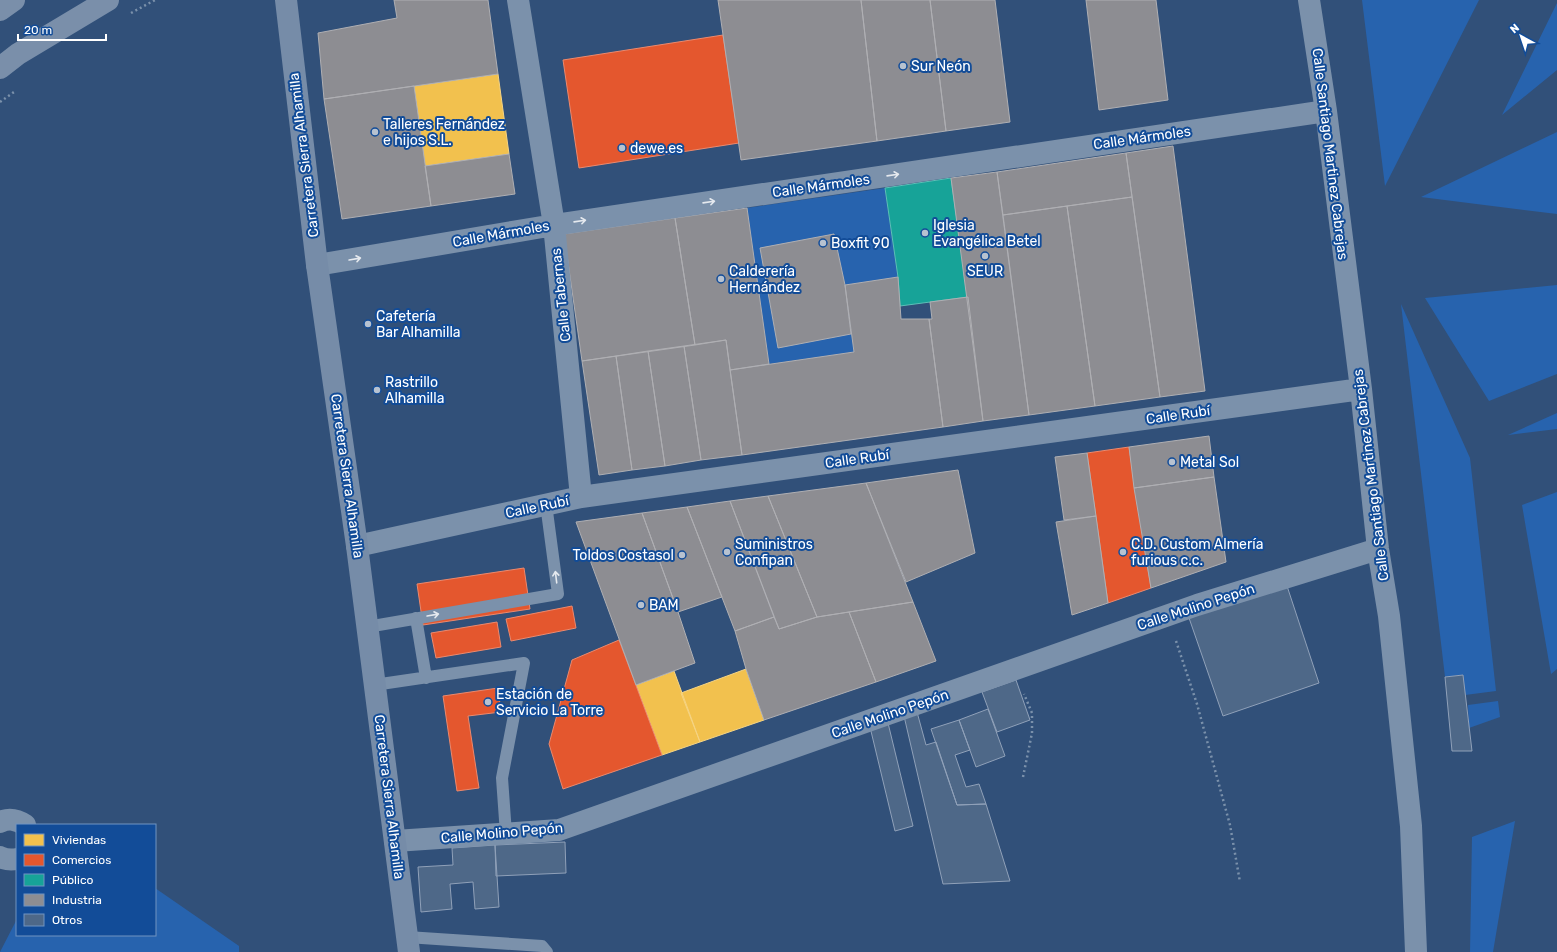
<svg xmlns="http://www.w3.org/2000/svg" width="1557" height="952" viewBox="0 0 1557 952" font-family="Rubik,sans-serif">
<rect width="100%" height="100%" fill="#315079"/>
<!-- green -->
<path fill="#2763ae" d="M1362 0H1479L1385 186Z
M1557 3V70L1502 115Z
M1557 132V214L1421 197Z
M885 188 898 277 845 285 854 352 769 364 747 208Z
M1557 285V374L1489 401 1425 298Z
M1401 304 1470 458 1496 691 1465 695 1463 675 1445 677Z
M1557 413V429L1508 435Z
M1557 492V669L1551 674 1522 505Z
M1498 701 1500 717 1469 728 1468 705Z
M1515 821 1493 952H1470L1472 837Z
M155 888 239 946V952H0L17 919V935H155Z"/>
<!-- homes -->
<path fill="#f2c14e" stroke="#f6d483" d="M498 74 509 154 425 166 414 86Z
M746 669 764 720 700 742 681 693Z
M674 671 700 742 662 755 636 685Z"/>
<!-- shops -->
<path fill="#e4572e" stroke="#ec896d" d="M723 35 739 143 579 168 563 60Z
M1129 447 1151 588 1108 603 1087 453Z
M524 568 530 609 423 625 417 584Z
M572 606 576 628 511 641 506 619Z
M497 622 501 647 436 658 431 633Z
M619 640 662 755 563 789 549 744 572 660Z
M498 688 501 712 468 716 479 788 457 791 443 696Z"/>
<!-- public -->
<path fill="#17a398" stroke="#5dbfb7" d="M951 178 968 297 900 306 898 277 885 188Z"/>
<!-- industry -->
<path fill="#8d8d92" stroke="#afafb3" d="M394 0H488L498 74 324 99 318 33 397 18Z
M718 0H861L877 141 741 160Z
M861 0H930L946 131 877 141Z
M930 0H995L1010 122 946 131Z
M1086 0H1156L1168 100 1099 110Z
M414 86 431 206 342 219 324 99Z
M1173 146 1205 391 1160 397 1126 153Z
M1126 153 1132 197 1003 215 997 172Z
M509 154 515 194 431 206 425 166Z
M997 172 1029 415 983 421 951 178Z
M1132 197 1160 397 1095 406 1067 206Z
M1067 206 1095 406 1029 415 1003 215Z
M747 208 769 364 730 370 726 340 695 345 675 218Z
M675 218 695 345 582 361 564 234Z
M834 234 845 285 851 334 778 348 760 248Z
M898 277 901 319H929L943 427 742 455 730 370 854 352 845 285Z
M968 297 983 421 943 427 929 319H932L930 302Z
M726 340 742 455 701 460 684 346Z
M684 346 701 460 665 466 648 351Z
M648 351 665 466 632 470 616 356Z
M616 356 632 470 599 475 582 361Z
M1209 436 1214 477 1134 488 1129 447Z
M1087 453 1096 516 1064 520 1055 457Z
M958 470 975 553 906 582 866 483Z
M1214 477 1226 562 1151 588 1134 488Z
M866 483 913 602 817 617 768 496Z
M768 496 817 617 779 629 730 501Z
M730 501 774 617 735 631 687 507Z
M687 507 722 597 678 612 642 513Z
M642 513 678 612 695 663 636 685 576 522Z
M1096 516 1108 603 1072 615 1056 522Z
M913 602 936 661 876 682 849 612Z
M849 612 876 682 764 720 746 669 735 631 774 617 779 629 817 617Z"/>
<!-- building -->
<path fill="#4e6888" stroke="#90a1b9" d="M1287 586 1319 683 1223 716 1188 615Z
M1463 675 1472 751H1452L1445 677Z
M1016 680 1030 720 997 732 982 692Z
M988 709 1005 756 976 767 959 720Z
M917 712 926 745 936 742 957 805 986 804 1010 881 943 884 904 716Z
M959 720 970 750 955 755 966 787 979 784 986 804 957 805 931 729Z
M888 723 913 826 895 831 870 727Z
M565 842 566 873 496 876 495 845Z
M495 845 499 907 475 909 473 882 450 884 452 909 421 912 418 867 453 865 452 848Z"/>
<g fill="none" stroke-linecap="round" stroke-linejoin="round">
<!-- path -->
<path stroke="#7b91ab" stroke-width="2.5" stroke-dasharray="2 3" stroke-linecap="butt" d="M131 13 155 0
M0 102 14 92
M1176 641 1197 704 1230 825 1240 882
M1023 777 1032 733V713L1024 694"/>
<!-- service -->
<path stroke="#7b91ab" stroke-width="12" d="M416 618 426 678
M367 627 558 594 546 504
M374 685 524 663 502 778 506 834
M407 937 542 946 547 952"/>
<!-- minor -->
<path stroke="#7b91ab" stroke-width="22" d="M518 0 554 225 581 497
M1309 0 1326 111 1361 389 1378 549 1389 616 1411 826 1416 952
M317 265 554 225 1326 111
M357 546 581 497 1361 389
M0 822C9 818 16 819 25 825
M395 841 559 830 1197 605 1378 549
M0 857C6 860 11 860 17 859"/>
<!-- secondary -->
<path stroke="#768ca8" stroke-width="22" d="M286 0 317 265 357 546 409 952"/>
<!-- trunk -->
<path stroke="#7a8faa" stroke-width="22" d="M0 10 14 0
M0 68 18 54 108 0"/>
</g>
<!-- one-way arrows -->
<defs><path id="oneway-shaft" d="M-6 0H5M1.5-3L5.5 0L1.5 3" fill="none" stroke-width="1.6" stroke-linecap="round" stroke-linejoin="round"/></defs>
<g stroke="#e5e9ee">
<use href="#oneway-shaft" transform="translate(893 175) rotate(-8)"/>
<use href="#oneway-shaft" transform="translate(709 202) rotate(-8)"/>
<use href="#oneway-shaft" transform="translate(580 221) rotate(-8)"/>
<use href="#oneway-shaft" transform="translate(355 259) rotate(-10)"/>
<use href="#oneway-shaft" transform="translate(556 577) rotate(-97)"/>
<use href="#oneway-shaft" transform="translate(433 615) rotate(-10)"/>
</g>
<!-- markers -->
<g fill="#b7c2d0" stroke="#124c98" stroke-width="1.5">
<circle cx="903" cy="66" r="4"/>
<circle cx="375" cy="132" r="4"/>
<circle cx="622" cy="148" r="4"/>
<circle cx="925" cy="233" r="4"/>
<circle cx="823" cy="243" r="4"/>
<circle cx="985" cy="256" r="4"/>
<circle cx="721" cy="279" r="4"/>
<circle cx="368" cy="324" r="4"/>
<circle cx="377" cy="390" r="4"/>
<circle cx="1172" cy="462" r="4"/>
<circle cx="727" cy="552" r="4"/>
<circle cx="1123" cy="552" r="4"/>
<circle cx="682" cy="555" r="4"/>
<circle cx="641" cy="605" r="4"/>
<circle cx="488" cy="702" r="4"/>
</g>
<g text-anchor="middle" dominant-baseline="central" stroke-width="4" stroke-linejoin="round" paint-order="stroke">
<!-- poi labels -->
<g font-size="14" fill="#fff" stroke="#124c98" text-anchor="start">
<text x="911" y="66">Sur Neón</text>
<text x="383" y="124">Talleres Fernández<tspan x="383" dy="16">e hijos S.L.</tspan></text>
<text x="630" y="148">dewe.es</text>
<text x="933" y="225">Iglesia<tspan x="933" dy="16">Evangélica Betel</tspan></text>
<text x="831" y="243">Boxfit 90</text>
<text x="729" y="271">Calderería<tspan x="729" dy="16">Hernández</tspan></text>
<text x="985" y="271" text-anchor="middle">SEUR</text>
<text x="376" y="316">Cafetería<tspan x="376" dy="16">Bar Alhamilla</tspan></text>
<text x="385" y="382">Rastrillo<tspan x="385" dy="16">Alhamilla</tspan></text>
<text x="1180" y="462">Metal Sol</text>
<text x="735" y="544">Suministros<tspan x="735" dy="16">Confipan</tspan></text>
<text x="1131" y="544">C.D. Custom Almería<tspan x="1131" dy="16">furious c.c.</tspan></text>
<text x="674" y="555" text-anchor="end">Toldos Costasol</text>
<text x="649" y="605">BAM</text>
<text x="496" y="694">Estación de<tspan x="496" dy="16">Servicio La Torre</tspan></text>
</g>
<!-- street labels -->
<g font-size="14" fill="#fff" stroke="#124c98">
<text transform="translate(1142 138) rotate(-8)">Calle Mármoles</text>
<text transform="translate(1330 154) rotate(83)">Calle Santiago Martinez Cabrejas</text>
<text transform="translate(304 155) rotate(-97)">Carretera Sierra Alhamilla</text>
<text transform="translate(821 186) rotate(-8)">Calle Mármoles</text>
<text transform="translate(501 234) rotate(-10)">Calle Mármoles</text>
<text transform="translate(561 295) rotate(-96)">Calle Tabernas</text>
<text transform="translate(1178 415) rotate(-8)">Calle Rubí</text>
<text transform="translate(857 459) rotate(-8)">Calle Rubí</text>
<text transform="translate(1371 475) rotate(-97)">Calle Santiago Martinez Cabrejas</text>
<text transform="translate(347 476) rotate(82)">Carretera Sierra Alhamilla</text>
<text transform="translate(537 507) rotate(-12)">Calle Rubí</text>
<text transform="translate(1196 607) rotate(-18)">Calle Molino Pepón</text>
<text transform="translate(890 714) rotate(-19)">Calle Molino Pepón</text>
<text transform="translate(389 797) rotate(83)">Carretera Sierra Alhamilla</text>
<text transform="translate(502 833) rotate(-5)">Calle Molino Pepón</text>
</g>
</g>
<!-- legend -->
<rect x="16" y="824" width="140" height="112" fill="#124c98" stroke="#7194c1"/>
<rect x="24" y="834" width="20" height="12" fill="#f2c14e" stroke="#7194c1"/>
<text x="52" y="844" font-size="12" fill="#ffffff">Viviendas</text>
<rect x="24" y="854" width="20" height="12" fill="#e4572e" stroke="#7194c1"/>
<text x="52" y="864" font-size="12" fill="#ffffff">Comercios</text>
<rect x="24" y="874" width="20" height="12" fill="#17a398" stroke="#7194c1"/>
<text x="52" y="884" font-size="12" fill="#ffffff">Público</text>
<rect x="24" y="894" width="20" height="12" fill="#8d8d92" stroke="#7194c1"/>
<text x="52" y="904" font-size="12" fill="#ffffff">Industria</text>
<rect x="24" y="914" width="20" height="12" fill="#4e6888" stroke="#7194c1"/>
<text x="52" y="924" font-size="12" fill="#ffffff">Otros</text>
<!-- north arrow -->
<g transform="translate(1521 36) rotate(320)" stroke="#124c98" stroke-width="3" paint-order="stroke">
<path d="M0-3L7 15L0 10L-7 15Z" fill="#ffffff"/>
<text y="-6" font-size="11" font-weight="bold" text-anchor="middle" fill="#ffffff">N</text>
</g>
<!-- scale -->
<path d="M18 34v6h88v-6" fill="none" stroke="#ffffff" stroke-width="2"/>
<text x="24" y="34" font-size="12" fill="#ffffff" stroke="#124c98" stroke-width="3" paint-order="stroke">20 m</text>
</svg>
